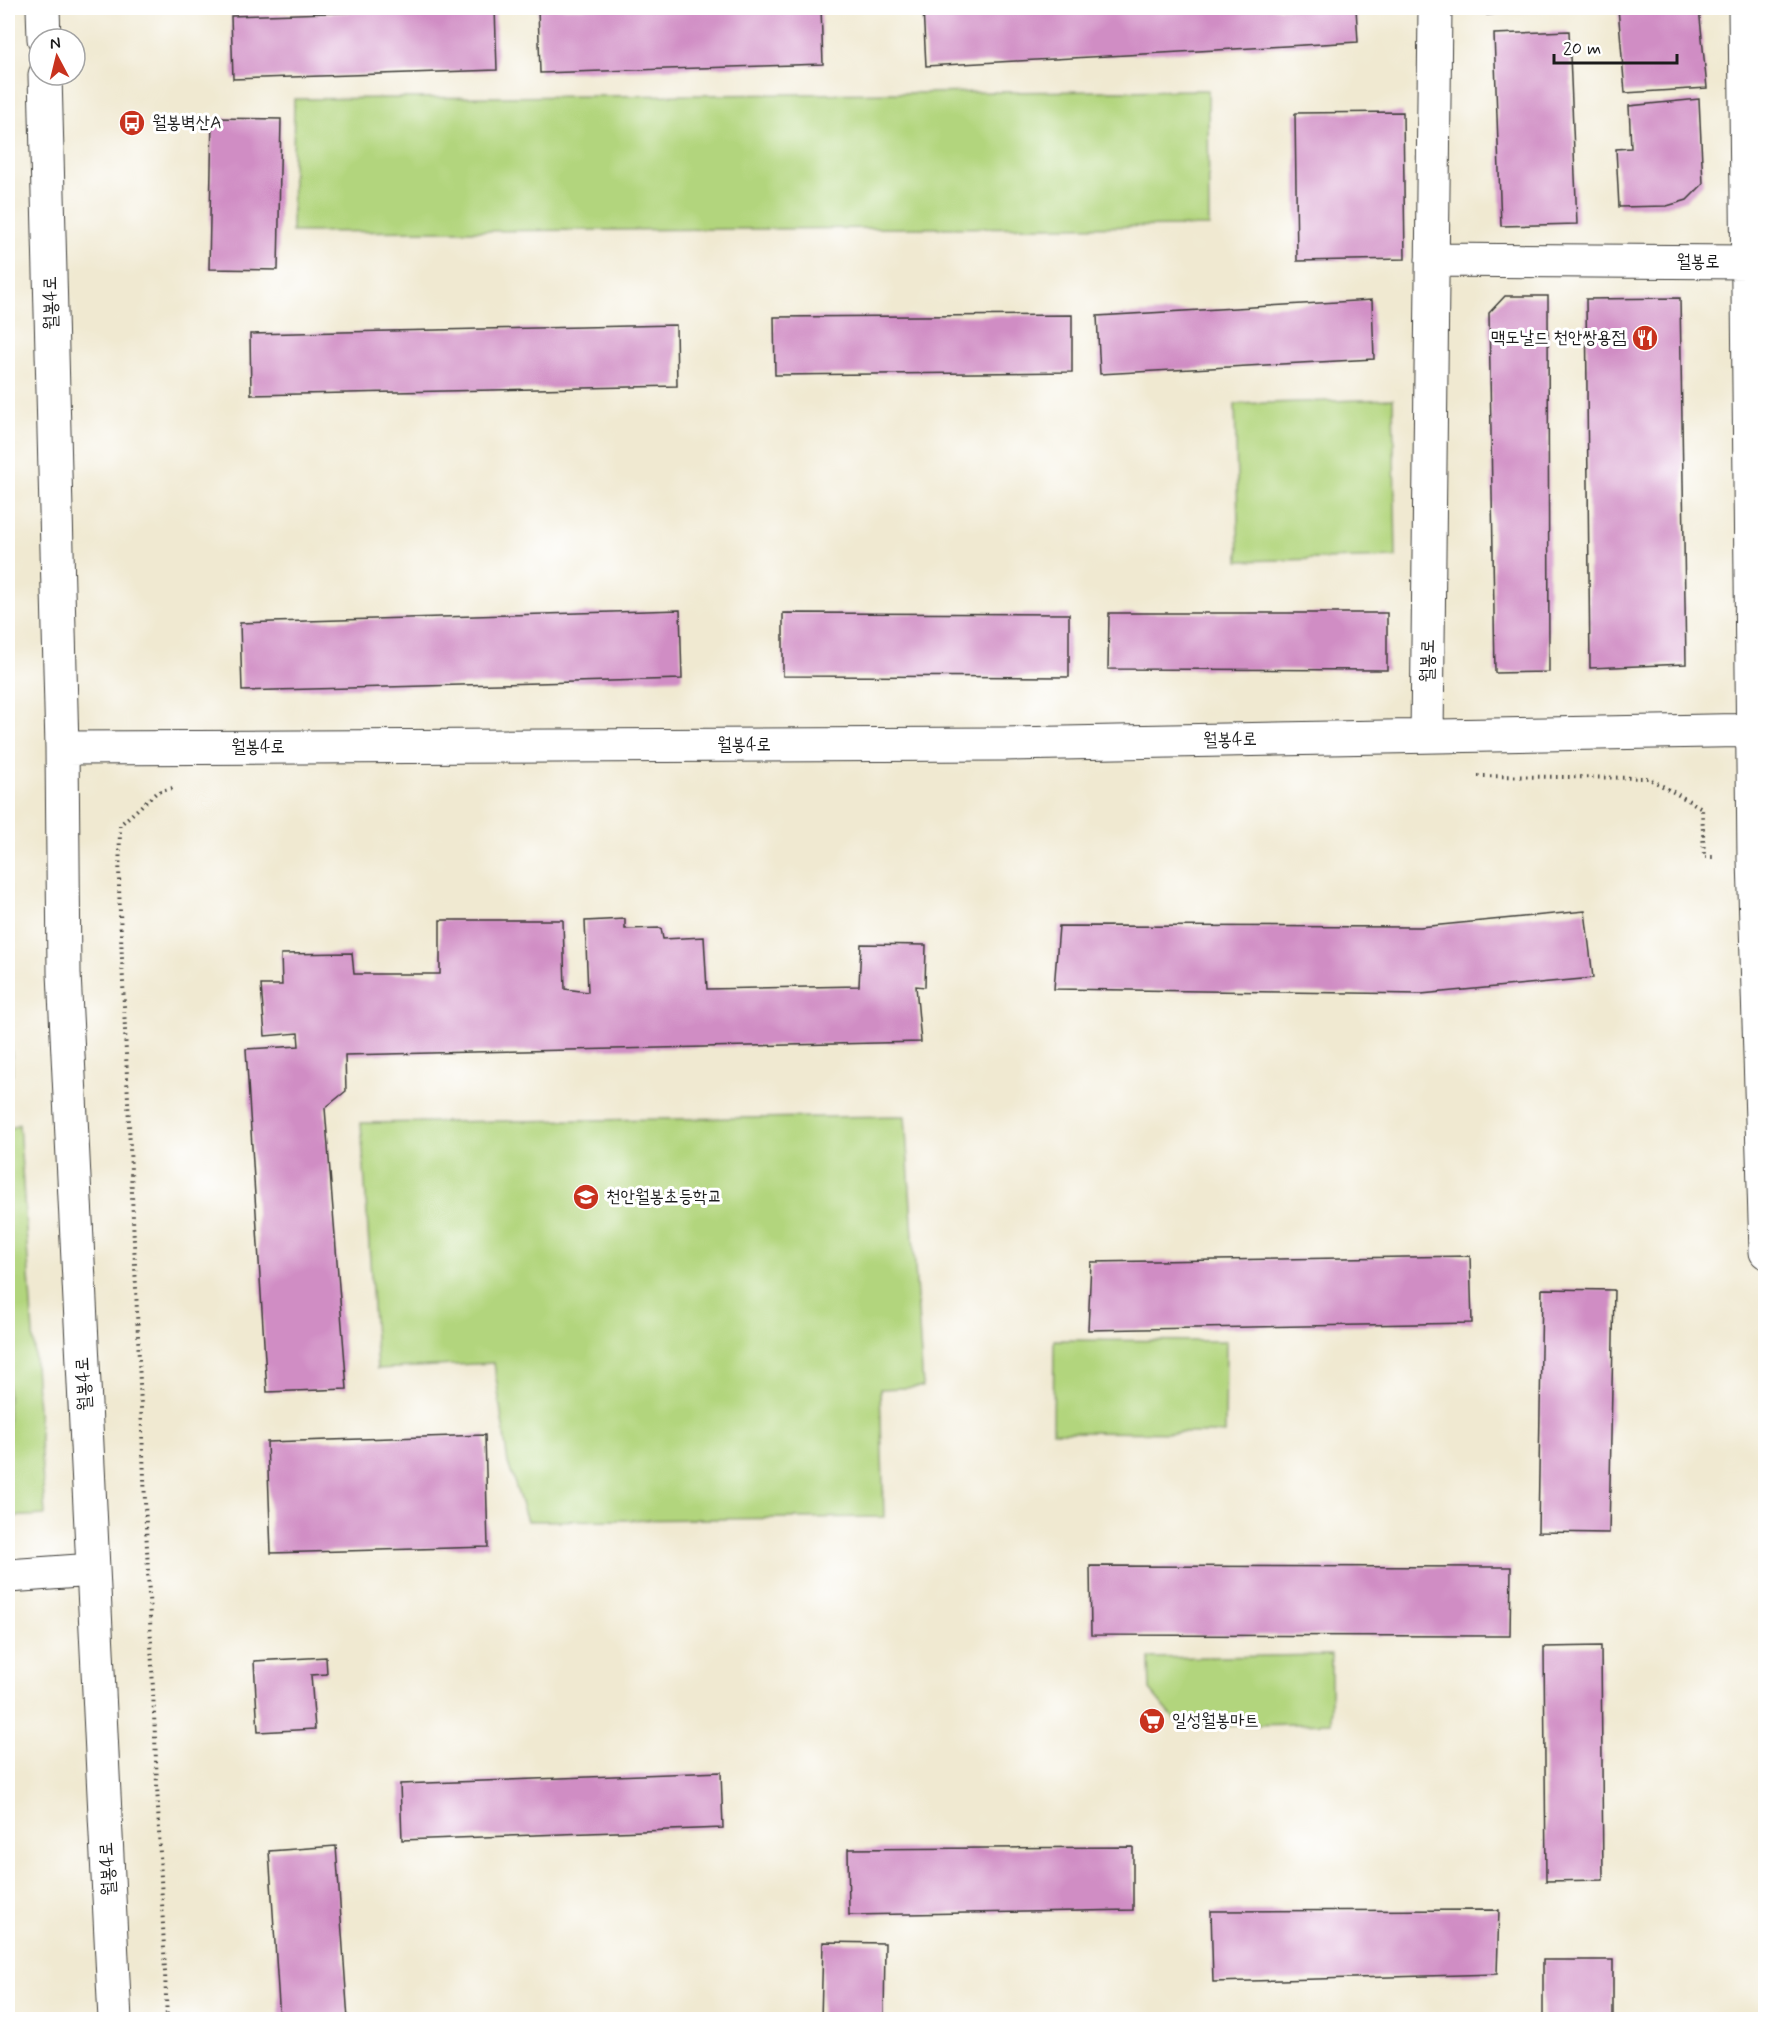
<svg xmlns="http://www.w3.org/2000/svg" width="1773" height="2027" viewBox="0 0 1773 2027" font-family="Mynerve,'Poor Story',sans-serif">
<rect width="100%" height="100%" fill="#fff"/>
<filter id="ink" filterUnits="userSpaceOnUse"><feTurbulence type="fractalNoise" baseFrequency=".0167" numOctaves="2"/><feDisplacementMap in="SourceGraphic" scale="12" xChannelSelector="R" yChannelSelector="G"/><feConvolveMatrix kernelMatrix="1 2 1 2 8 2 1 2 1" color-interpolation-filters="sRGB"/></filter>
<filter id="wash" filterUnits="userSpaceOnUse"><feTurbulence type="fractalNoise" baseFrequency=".008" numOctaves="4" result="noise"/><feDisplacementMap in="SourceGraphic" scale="24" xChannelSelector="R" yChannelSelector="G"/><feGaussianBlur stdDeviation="1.35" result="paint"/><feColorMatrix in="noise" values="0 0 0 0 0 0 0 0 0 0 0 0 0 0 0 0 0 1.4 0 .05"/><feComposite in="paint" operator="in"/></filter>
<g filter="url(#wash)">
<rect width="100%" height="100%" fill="#f0e9d1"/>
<!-- green -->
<path fill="#b2d57d" stroke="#67784c" stroke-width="1.5" d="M1208 90 1209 226 292 232 294 99Z
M1393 399 1396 557 1239 561 1235 404Z
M905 1116 923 1387 880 1389 884 1517 527 1521 508 1463 494 1363 377 1369 361 1123Z
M19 1124 45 1515 8 1517V1130Z
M1054 1340 1226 1341 1225 1433 1053 1432Z
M1331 1655V1723L1181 1727 1150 1690 1149 1658Z"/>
<!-- forest -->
<path fill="#8db66c" stroke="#546944" stroke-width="1.5" d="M8 954 12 1075 8 1077Z"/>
<g id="blocks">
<!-- building -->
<path fill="#d08dc4" d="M495 8 497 70 233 79 231 16Z
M538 8H821L823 64 540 73Z
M923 8H1356L1358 42 926 66Z
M1487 8H1552L1553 9 1487 15Z
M1618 8H1699L1707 88 1625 93Z
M1569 31 1577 224 1501 226 1494 34Z
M1699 99 1703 184 1687 200 1667 206 1619 207 1616 149 1631 148 1629 106Z
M1403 112 1405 259 1297 261 1295 113Z
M212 118 281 119 278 270 209 269Z
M1505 296H1548L1549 672 1495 673 1489 313Z
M1680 298 1686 664 1590 668 1586 299Z
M1372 300 1374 359 1100 374 1097 316Z
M1072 315V372L775 375 774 317Z
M676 325 677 386 251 395 250 334Z
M680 610 682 679 242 691 240 623Z
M783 613 1069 614V677L783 676Z
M1109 613H1387V670L1108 669Z
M1585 911 1593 978 1421 994 1054 989 1059 926 1420 927Z
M625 919V929L661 928 663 939 704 937 707 989 859 986 861 944 926 945 925 987 916 986 921 1042 345 1055 346 1091 325 1108 347 1389 267 1392 246 1049 299 1046 298 1033 265 1036 261 985H282L281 954 352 953 354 974H440V920H563L565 989 588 992 585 921Z
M1470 1256 1472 1323 1088 1330 1091 1262Z
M1542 1289 1614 1290 1609 1533 1538 1532Z
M485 1435 488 1547 271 1553 267 1442Z
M1090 1566 1511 1567 1510 1636 1091 1635Z
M1601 1646 1603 1880 1546 1881 1544 1647Z
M326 1657 327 1674 311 1675 315 1729 258 1732 254 1661Z
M721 1772 723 1828 402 1840 400 1784Z
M336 1846 348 2020H280L269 1851Z
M1133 1847V1910L849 1915 848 1849Z
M1499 1910 1497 1974 1213 1982 1211 1911Z
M823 1942 885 1943 884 2020H821Z
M1543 1960H1613V2020H1543Z"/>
</g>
</g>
<g filter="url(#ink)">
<use href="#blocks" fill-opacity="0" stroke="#3c3b37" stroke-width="1.5"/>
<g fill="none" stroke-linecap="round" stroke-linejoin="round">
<!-- minor casing -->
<g stroke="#3c3b37" stroke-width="35">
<path id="minor" d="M43 8 44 39
M1745 8 1754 859 1766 1252
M45 75 62 748 64 973 115 2020
M1432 260 1748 262
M1427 736 1435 8
M62 748 1003 744 1766 730
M8 1576 93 1570"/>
</g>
<!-- path -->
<path stroke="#3c3b37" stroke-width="4" stroke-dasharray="1.5 4.5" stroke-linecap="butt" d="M1478 776 1648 778 1702 808 1704 857H1715
M167 2020 119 888 120 825 157 792 173 788"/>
<!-- minor -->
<use href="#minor" stroke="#fff" stroke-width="33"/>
</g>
</g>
<!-- icons -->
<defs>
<g id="bus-disc" transform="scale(1.35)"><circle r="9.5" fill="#c8321e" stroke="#fff"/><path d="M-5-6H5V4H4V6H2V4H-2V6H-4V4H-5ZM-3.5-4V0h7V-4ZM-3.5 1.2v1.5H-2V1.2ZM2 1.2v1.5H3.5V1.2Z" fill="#fff"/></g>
<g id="restaurant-disc" transform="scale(1.35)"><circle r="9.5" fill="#c8321e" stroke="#fff"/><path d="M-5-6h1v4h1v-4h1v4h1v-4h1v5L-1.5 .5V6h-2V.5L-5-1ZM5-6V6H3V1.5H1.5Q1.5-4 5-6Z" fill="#fff"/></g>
<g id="school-disc" transform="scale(1.35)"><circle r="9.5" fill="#c8321e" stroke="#fff"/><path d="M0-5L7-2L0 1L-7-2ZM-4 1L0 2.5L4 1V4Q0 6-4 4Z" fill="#fff"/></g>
<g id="supermarket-disc" transform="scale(1.35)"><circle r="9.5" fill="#c8321e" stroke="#fff"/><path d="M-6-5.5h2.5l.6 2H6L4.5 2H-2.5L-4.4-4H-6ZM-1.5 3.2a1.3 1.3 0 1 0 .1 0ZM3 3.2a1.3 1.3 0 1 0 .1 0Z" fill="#fff"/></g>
</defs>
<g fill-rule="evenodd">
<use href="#bus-disc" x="132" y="123"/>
<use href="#restaurant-disc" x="1645" y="338"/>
<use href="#school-disc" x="586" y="1197"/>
<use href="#supermarket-disc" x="1152" y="1721"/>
</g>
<g text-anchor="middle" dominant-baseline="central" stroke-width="6" stroke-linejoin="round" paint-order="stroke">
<!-- poi labels -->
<g font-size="18" fill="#1c1c1c" stroke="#fff" text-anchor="start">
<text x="152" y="123">월봉벽산A</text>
<text x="1626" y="338" text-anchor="end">맥도날드 천안쌍용점</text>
<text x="606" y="1197">천안월봉초등학교</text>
<text x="1172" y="1721">일성월봉마트</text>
</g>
<!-- street labels -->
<g font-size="18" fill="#1c1c1c" stroke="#fff">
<text x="1698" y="262">월봉로</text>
<text transform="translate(51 303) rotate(-91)">월봉4로</text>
<text transform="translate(1428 661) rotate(-89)">월봉로</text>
<text transform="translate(1230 740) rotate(-1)">월봉4로</text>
<text x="744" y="745">월봉4로</text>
<text x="258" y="747">월봉4로</text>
<text transform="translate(84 1384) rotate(-93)">월봉4로</text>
<text transform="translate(108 1869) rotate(-93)">월봉4로</text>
</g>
</g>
<!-- margin -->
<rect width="1773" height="2027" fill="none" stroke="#fff" stroke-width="30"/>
<!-- north arrow -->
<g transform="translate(57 57) rotate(353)"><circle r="28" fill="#ffffff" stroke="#a4a4a4" stroke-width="1.5"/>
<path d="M0-4.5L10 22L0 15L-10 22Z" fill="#c8321e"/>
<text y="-9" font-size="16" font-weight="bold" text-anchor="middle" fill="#1c1c1c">N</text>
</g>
<!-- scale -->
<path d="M1554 54v9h123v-9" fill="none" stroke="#1c1c1c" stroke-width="3"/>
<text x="1563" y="54" font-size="18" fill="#1c1c1c" stroke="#ffffff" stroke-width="4.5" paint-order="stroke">20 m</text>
</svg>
